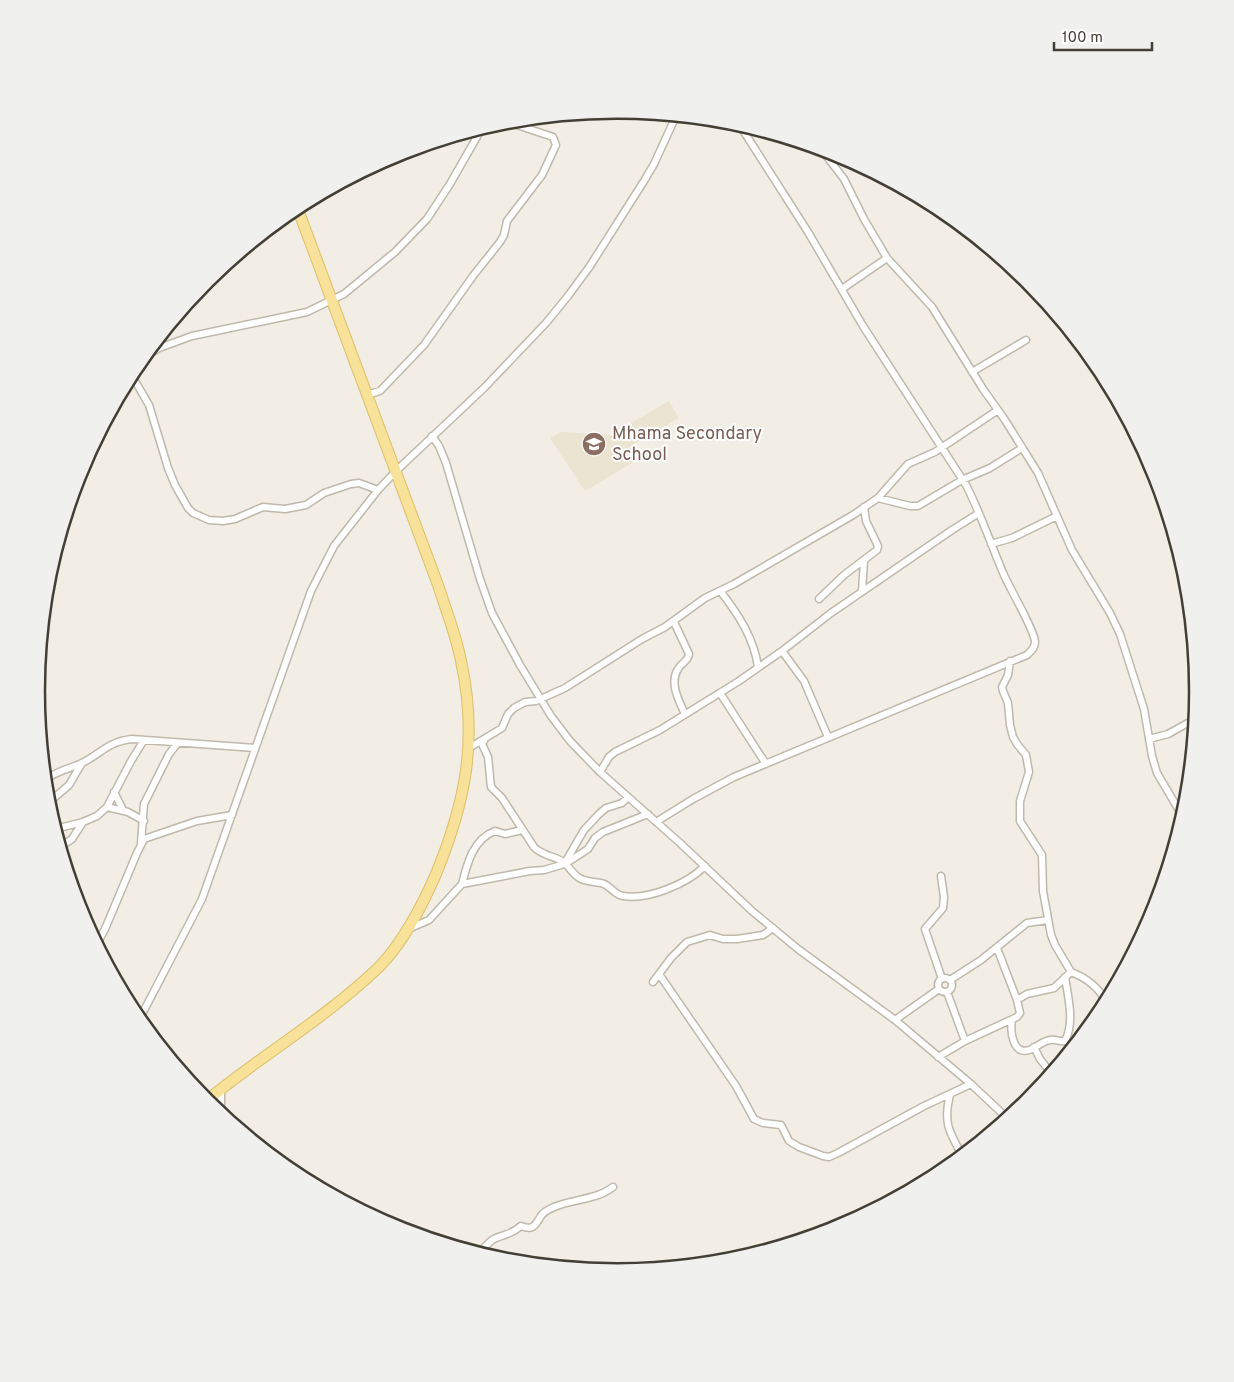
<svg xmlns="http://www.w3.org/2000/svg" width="1234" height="1382" viewBox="0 0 1234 1382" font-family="Overpass,sans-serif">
<rect width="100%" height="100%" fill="#f2eee5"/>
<!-- education -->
<path fill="#eae4d0" d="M669 401 679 418 624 450 632 463 585 491 550 438 561 432 611 435Z"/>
<!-- green -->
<path fill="#cae4b0" d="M932 204 940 208 972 234 964 232Z"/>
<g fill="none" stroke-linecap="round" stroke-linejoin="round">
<!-- street casing -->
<g stroke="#bfb9ab" stroke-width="9">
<path id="street" d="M821 149 844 179 864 219 887 258 932 307 983 389 1005 420 1038 473 1072 550 1110 613 1120 634 1144 709 1152 756 1157 773 1183 817
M842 289 887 258
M141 360 159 348 192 336 307 312 344 294 395 252 427 219 450 184 482 128
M972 372 1026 340
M131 374 149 405 168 468 175 485 188 508 193 513 209 520 223 521 235 519 263 507 285 509 306 505 324 493 351 484 359 483 378 490
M366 395 380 391 424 345 473 276 500 242 504 235 507 221 542 175 556 145 553 137 514 124 501 122
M432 436 439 446 446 463 480 579 492 613 520 665 551 716 570 741 600 772 680 843 752 911 798 949 895 1020 971 1084 1007 1118
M878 498 910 506H918L962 480 990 468 1022 448
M991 544 1012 538 1057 516
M862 591 864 561
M721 592C738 614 754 638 758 667
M819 599 844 575 877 550 878 546 866 521 864 507
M674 622 689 654C688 662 682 662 678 669 669 683 679 701 685 714
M782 651 804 681 828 737
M1010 661 1008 675 1002 687 1003 691 1008 703 1010 725 1013 737 1017 744 1026 755 1029 772 1020 801V821L1042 855 1043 891 1051 935 1055 945 1071 972
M720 693 766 764
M485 739 482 744 488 757 491 787 502 798 534 847C542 856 556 856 565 863 569 867 573 874 578 877 585 883 596 881 604 884 611 887 615 895 623 896 649 900 687 884 705 866
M1149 739 1168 734 1195 719
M469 748 502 728 508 714 514 708 525 702 536 701 565 688 642 639 665 627 705 598 734 584 853 515 878 498 908 464 935 452 998 410
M600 772 609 757 615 752 660 730 739 681 782 651 831 613 952 530 979 513
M45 780C56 771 69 769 82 763 102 753 107 742 132 739L255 748
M114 792 123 810
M47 804 69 785 82 763
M107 807 128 812 144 821
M656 822 693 799 734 777 1027 655C1031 651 1035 648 1035 642 1035 631 1010 589 1004 575 991 545 981 514 966 485L863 326 808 232 739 124
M55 829 83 822
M141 843 144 804 169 754 178 743
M60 847 72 839 83 822 97 816 107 807 131 761 144 740
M565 864 588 849 595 838 603 832 648 814
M941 876 944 897 943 908 925 929 942 979
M462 884C467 864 473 839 495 831L505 834 522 830
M408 929 429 920 462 884 530 871 544 870 561 865 566 861 584 830 599 814 606 808 622 803 628 797
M97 944 105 929 137 853 144 839 197 821 232 815
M997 948 1017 1000
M659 974 736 1086 754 1119 763 1123 781 1125 789 1141 799 1147 823 1156 829 1157 838 1153 924 1106 971 1084
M938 985a7 7 0 1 1 14 0a7 7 0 1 1-14 0Z
M950 980 981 960 1027 923 1048 920
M653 982 671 958 687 942 710 935 723 939H737L763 935 773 928
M947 992 965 1041
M139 1020 202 899 311 591 334 546 378 490 396 471 484 388 546 323 568 296 590 266 644 181 654 164 676 116
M895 1020 939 989
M1012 1020C1010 1032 1013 1058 1032 1049 1038 1046 1043 1041 1050 1040 1055 1039 1060 1042 1065 1041 1075 1022 1068 997 1065 977
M1034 1047 1040 1059 1051 1073
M938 1057 965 1041 1017 1017 1020 1013 1017 1000 1027 994 1054 988 1071 972C1087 978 1098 987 1106 1001
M950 1095C943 1122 949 1132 962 1155
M221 1113V1089
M479 1253C484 1249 488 1242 494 1239 506 1233 509 1236 521 1226 534 1231 535 1225 541 1216 544 1211 550 1209 554 1207 573 1199 596 1200 613 1187"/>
</g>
<!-- primary casing -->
<g stroke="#dcbf69" stroke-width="12">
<path id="primary" d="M206 1101C262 1055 326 1018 379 967 402 944 423 904 436 874 466 801 478 739 461 661 456 635 446 610 438 585L297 207"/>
</g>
<!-- street -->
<use href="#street" stroke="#fff" stroke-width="6"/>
<!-- primary -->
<use href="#primary" stroke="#f8e198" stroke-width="10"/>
</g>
<!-- icons -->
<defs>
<g id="school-disc" transform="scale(1.25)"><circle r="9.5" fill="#8d6e63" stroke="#fff"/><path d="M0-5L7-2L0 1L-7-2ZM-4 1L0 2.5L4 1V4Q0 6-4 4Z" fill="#fff"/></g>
</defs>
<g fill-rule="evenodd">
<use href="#school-disc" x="594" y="444"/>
</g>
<g text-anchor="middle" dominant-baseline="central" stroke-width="4" stroke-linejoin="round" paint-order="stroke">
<!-- education labels -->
<g font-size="18" fill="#785e54" stroke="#fff" text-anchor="start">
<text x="612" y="434">Mhama Secondary<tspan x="612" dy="21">School</tspan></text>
</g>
</g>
<!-- crop -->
<path d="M0 0H1234V1382H0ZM45 691a572 572 0 1 1 1144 0a572 572 0 1 1-1144 0Z" fill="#f0f0ef" fill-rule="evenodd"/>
<path fill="none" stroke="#443f35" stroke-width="2.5" d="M45 691a572 572 0 1 1 1144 0a572 572 0 1 1-1144 0Z"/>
<!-- scale -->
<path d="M1054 42v8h98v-8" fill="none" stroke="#443f35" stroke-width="2.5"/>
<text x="1062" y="42" font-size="15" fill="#443f35" stroke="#ffffff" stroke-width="4" paint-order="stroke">100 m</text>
</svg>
